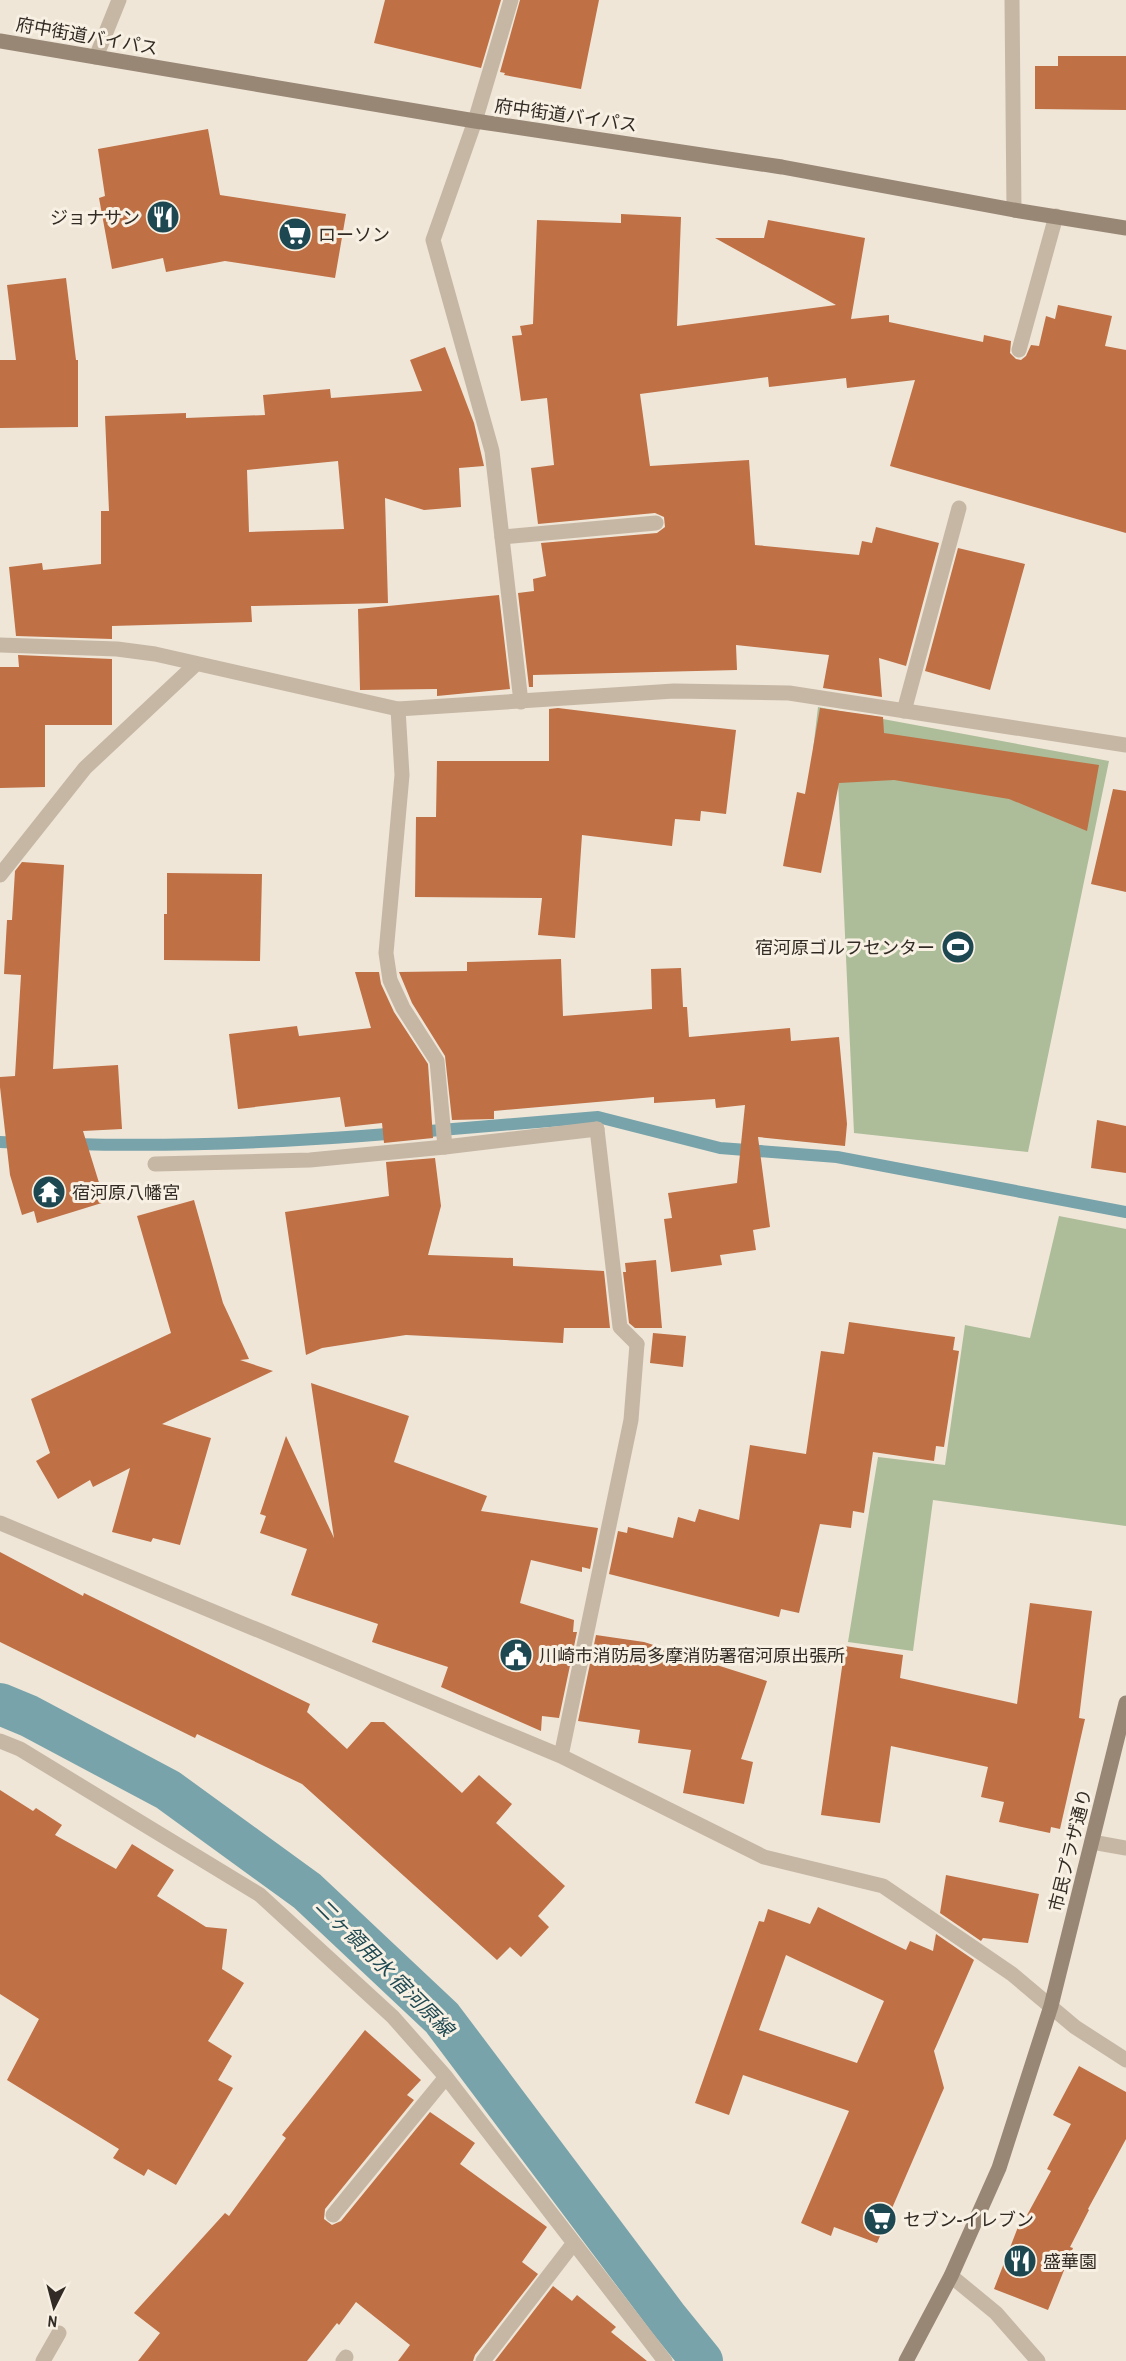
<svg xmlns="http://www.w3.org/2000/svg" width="1126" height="2361" viewBox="0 0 1126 2361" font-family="'Archivo Narrow','Noto Sans JP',sans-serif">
<rect width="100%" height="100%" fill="#efe6d8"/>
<!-- green -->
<path fill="#adbd99" d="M818 707 1109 761 1028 1152 854 1133 837 759 813 750Z
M1059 1216 1126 1229V1526L933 1500 913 1651 848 1642 878 1457 945 1465 965 1325 1030 1338Z"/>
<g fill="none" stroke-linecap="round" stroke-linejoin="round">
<!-- stream -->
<path stroke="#78a3aa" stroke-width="12" d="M417 1132 598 1117 720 1148 837 1157 1126 1212
M0 1142 22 1143
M73 1144C182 1147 291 1142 400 1133"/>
<!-- canal -->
<path stroke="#78a3aa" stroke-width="42" d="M0 1704 29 1716 168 1790 307 1891 442 2018 668 2319 702 2361"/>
</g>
<!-- building -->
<path fill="#bf7045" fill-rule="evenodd" d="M385 0H501L481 68 374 43Z
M520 0H599L581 89 504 75 505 73 500 72Z
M1058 56H1126V110L1035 109V66H1058Z
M208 129 220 195 346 214 335 278 225 261 166 272 163 258 112 269 99 198 105 196 98 149Z
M621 214 681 217 677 326 836 305 715 238H764L768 220 865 238 851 319 889 315V322L983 342 984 335 1011 341 1010 353 1016 359 1021 360 1026 356 1031 345 1039 346 1046 316 1055 319 1058 305 1112 316 1105 346 1126 350V533L890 466 915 380 847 388 846 378 769 387 768 377 640 394 650 466 749 460 755 545 859 555 862 541 872 543 876 527 939 543 906 666 879 658 882 697 823 688 829 655 736 645 737 670 533 675V687H529L518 593 534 591 533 579 546 576 541 543 657 533 665 527 664 517 655 513 538 524 531 468 554 465 547 398 521 401 512 336 522 335 520 326 533 324 537 220 621 223Z
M66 278 76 360H78V427L0 428V360H16L7 285Z
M445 347 474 423 484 466 459 468 461 507 424 510 385 498 388 603 251 606 252 622 112 626V639L16 636 9 567 42 563 43 570 101 564V511H109L105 416 186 413V418L265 415 263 395 330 389 331 398 422 391 410 360ZM338 461 344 529 249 532 247 470Z
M958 548 1025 564 990 690 925 671Z
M499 595 510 689 437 696V689L360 690 358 609Z
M18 655 112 659V725H45V787L0 788V667H19Z
M558 708 736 730 726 814 701 811 700 821 675 819 672 846 582 835 575 938 538 935 542 898 415 897 416 817H436L437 761H549V709Z
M820 708 883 717 884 733 1099 765 1087 831 1009 799 894 780 839 783 821 873 783 866 797 792 805 794Z
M1113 789 1126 791V892L1091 884Z
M22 862 64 865 53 1069 118 1065 122 1129 83 1131 105 1202 37 1223 34 1211 22 1215 10 1175 0 1087V1077L15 1076 21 975 4 974 7 920H12L15 871Z
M167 873 262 874 260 961 164 960V914H167Z
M561 959 563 1016 652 1009 651 969 681 968 683 1007H687L689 1037 790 1028 791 1041 839 1037 847 1124 845 1146 758 1137 770 1227 753 1230 756 1250 720 1255 722 1265 671 1272 664 1219 672 1218 668 1193 737 1183 745 1105 716 1108 715 1099 654 1103V1097L494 1111V1119L452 1120 445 1056 412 1003 399 972 467 971V962Z
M355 972H379L381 984 394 1012 428 1064 433 1138 384 1143 382 1123 345 1127 340 1097 238 1109 229 1034 297 1026 299 1036 371 1028Z
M1097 1120 1126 1126V1173L1091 1168Z
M435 1158 441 1206 428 1255 513 1258V1266L604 1271 610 1328H564L563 1343 406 1335 322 1348 306 1355 285 1212 389 1196 386 1162Z
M194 1200 223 1303 249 1359 240 1360 273 1371 162 1424 211 1438 180 1545 153 1538 151 1542 112 1532 130 1468 93 1487 90 1480 58 1499 36 1461 50 1453 31 1399 171 1333 137 1216Z
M656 1260 662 1328H635L629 1323 623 1272H626L625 1263Z
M849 1322 955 1337 953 1350 959 1351 944 1447 936 1446 934 1461 873 1452 864 1513 853 1511 851 1528 820 1524 799 1613 781 1609 779 1617 609 1574 618 1531 627 1533 628 1527 673 1538 678 1517 695 1522 699 1509 739 1520 750 1445 806 1454 821 1351 844 1354Z
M653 1333 686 1336 683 1367 650 1363Z
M311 1383 409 1416 394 1462 487 1496 481 1511 598 1528 590 1569 582 1567V1572L531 1560 520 1603 574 1620 573 1632H577L559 1718 542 1716 541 1731 441 1687 448 1667 372 1642 378 1624 291 1595 307 1549 260 1533 266 1516 260 1514 286 1436 334 1538Z
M0 1552 83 1596 84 1593 310 1704 307 1712 347 1749 371 1722H384L462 1793 479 1775 512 1804 496 1823 565 1886 538 1916 549 1927 521 1957 510 1947 497 1960 302 1784 197 1734 195 1738 0 1642Z
M1030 1603 1092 1611 1079 1718 1085 1719 1060 1829 1051 1827 1050 1833 999 1822 1004 1802 981 1797 988 1767 891 1746 880 1823 821 1815 845 1646 903 1655 900 1678 1017 1704Z
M596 1635 644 1642 767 1681 741 1759 753 1762 744 1804 683 1793 691 1750 638 1743 640 1730 578 1721Z
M0 1790 33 1811 36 1808 62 1825 55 1835 116 1869 132 1844 174 1870 157 1896 206 1927 227 1929 222 1969 244 1983 208 2041 232 2056 218 2080 233 2088 176 2185 148 2169 144 2176 113 2158 119 2149 7 2080 39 2019 0 1994Z
M946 1875 1039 1894 1028 1943 983 1938 981 1941 940 1913Z
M818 1907 906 1950 910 1941 933 1951 936 1934 974 1960 934 2051 944 2088 877 2243 834 2227 831 2236 801 2223 849 2111 743 2075 729 2115 695 2103 759 1921 764 1922 768 1909 810 1924ZM786 1955 884 2001 857 2063 759 2030Z
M365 2030 421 2080 407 2095 414 2100 325 2209 324 2219 332 2225 341 2221 430 2112 475 2143 460 2164 547 2227 522 2262 538 2274 475 2355 473 2361H398L410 2345 356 2302 339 2325 337 2323 307 2361H138L160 2333 134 2313 225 2213 229 2216 286 2138 282 2135Z
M1079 2066 1126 2092V2139L1088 2209 1089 2210 1070 2247 1073 2248 1048 2310 994 2289 1018 2227 1020 2228 1051 2171 1047 2169 1071 2124 1053 2115Z
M553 2286 572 2301 577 2295 616 2327 611 2332 647 2361H495Z"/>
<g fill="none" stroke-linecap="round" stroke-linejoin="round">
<!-- lane -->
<path stroke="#c6b7a4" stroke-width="15" d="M1012 0 1014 210
M475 121 511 0
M1019 350 1056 216
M502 537 656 523
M904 711 959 508
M597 1129 620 1327 637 1344
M155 1164 310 1160 445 1147 437 1061 403 1008 390 980 386 953 402 775 398 709
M0 1741 20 1749 260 1895 393 2017 446 2077 665 2361
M333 2215 446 2077
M43 2361 59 2333
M483 2361 573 2244"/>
<!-- street -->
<path stroke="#c6b7a4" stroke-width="15" d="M96 57 119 0
M475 121 433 240 492 451 521 702
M0 645 117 649 155 654 398 709 674 691 789 693 1126 745
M0 875 85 768 196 664
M445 1147 597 1129
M0 1523 561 1756 764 1857 883 1886 1012 1974 1075 2027 1126 2060
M561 1756 631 1420 637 1344
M1092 1842 1126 1848
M951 2276 996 2313 1038 2361
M343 2361 346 2357"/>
<!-- secondary -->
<path stroke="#998776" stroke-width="15" d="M0 41 475 121 782 167 1014 210 1126 228
M906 2361 951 2276 999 2168 1051 2006 1126 1703"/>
</g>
<!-- icons -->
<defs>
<g id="restaurant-disc" transform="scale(1.725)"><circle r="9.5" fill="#1e4851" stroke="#f7f0e3"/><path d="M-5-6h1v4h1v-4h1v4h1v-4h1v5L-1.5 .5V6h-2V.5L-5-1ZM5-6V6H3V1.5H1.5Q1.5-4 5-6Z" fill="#fff"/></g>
<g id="supermarket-disc" transform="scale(1.725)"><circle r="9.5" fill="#1e4851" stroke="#f7f0e3"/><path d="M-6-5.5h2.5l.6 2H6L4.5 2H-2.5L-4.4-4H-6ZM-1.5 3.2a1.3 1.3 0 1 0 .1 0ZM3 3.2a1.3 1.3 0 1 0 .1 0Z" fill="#fff"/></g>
<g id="stadium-disc" transform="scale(1.725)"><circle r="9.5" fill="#1e4851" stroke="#f7f0e3"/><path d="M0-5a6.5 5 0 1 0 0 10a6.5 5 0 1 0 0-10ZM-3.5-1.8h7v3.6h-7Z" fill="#fff"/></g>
<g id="temple-disc" transform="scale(1.725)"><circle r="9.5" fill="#1e4851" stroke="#f7f0e3"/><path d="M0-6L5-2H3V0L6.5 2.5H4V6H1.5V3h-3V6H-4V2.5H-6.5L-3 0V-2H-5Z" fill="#fff"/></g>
<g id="civic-disc" transform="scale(1.725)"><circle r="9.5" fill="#1e4851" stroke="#f7f0e3"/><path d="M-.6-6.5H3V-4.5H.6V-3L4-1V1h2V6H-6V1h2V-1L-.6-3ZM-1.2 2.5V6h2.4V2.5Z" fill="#fff"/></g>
</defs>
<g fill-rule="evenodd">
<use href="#restaurant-disc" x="163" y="217"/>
<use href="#supermarket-disc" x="295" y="234"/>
<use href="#stadium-disc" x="958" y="947"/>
<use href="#temple-disc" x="49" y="1192"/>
<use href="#civic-disc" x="516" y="1655"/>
<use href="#supermarket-disc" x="880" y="2219"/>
<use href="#restaurant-disc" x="1020" y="2261"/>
</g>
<g text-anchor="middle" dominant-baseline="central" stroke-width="6" stroke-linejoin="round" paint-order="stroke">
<!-- street labels -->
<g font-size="18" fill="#322b25" stroke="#f7f0e3">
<text transform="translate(87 36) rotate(10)">府中街道バイパス</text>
<text transform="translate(566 115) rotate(8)">府中街道バイパス</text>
<text transform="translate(1070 1850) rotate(-76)">市民プラザ通り</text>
</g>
<!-- poi labels -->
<g font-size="18" fill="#322b25" stroke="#f7f0e3" text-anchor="start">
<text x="140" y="217" text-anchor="end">ジョナサン</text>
<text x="318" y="234">ローソン</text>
<text x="935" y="947" text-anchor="end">宿河原ゴルフセンター</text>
<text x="72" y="1192">宿河原八幡宮</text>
<text x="539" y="1655">川崎市消防局多摩消防署宿河原出張所</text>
<text x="903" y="2219">セブン-イレブン</text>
<text x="1043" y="2261">盛華園</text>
</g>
<!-- water labels -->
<g font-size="20" font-style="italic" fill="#1e4851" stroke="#f7f0e3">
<text transform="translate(385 1967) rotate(45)">二ヶ領用水 宿河原線</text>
</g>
</g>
<!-- north arrow -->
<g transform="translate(54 2307) rotate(186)" stroke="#f7f0e3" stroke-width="4.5" paint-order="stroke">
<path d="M0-4.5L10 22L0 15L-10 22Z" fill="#322b25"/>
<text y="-9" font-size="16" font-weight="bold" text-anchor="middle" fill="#322b25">N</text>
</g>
</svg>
